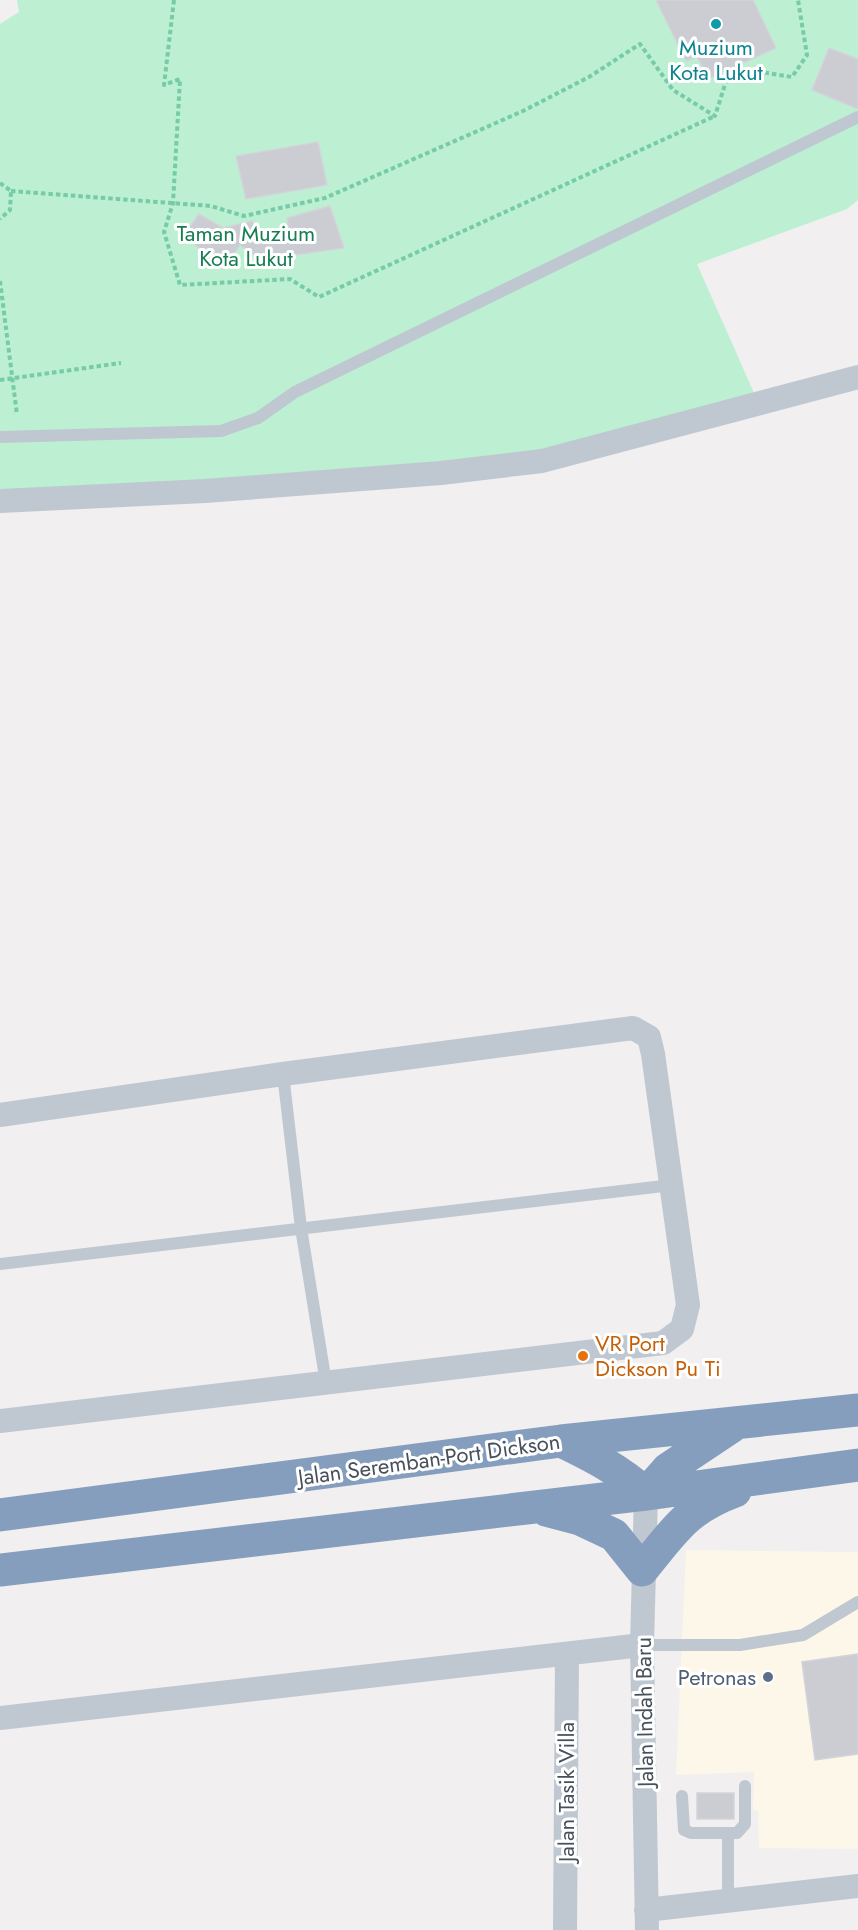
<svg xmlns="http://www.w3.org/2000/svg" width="858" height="1930" viewBox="0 0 858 1930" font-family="Jost,sans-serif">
<rect width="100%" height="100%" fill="#f1efef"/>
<!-- commercial -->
<path fill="#fcf7e8" d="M686 1550 858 1552V1849L759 1848 758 1811 753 1810 754 1772 676 1775Z"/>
<!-- green -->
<path fill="#bdefd3" d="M17 0H858V200L847 209 697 264 762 411 569 464 0 506V24L19 12Z"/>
<!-- building -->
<path fill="#cbcdd3" stroke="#d3d4da" stroke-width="1.5" d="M656 0H753L776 48 710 78 697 57 686 61Z
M829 48 858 59V109L812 90Z
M318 142 327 185 246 199 236 156Z
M330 206 344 248 259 260 240 245 223 269 184 235 199 214 223 228 252 221 258 234 289 229 287 218Z
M858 1654V1754L815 1760 802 1662Z
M697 1793H734V1819H697Z"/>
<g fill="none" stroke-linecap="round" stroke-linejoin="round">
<!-- path -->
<path stroke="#75cca7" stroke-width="4" stroke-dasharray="4.5 3" stroke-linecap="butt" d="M174 0 164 85 180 79 173 203 164 232 180 285 290 279 319 297 715 116
M0 183 11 191 10 210 0 219
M11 191 211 206 244 216 325 198 523 111 589 77 640 44 673 90 715 116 728 75 761 72 792 77 807 55 798 0
M0 281 17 415
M0 380 121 363"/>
<!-- lane -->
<path stroke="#bfc8d1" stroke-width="12" d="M0 437 221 431 258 418 295 392 858 117
M283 1074 301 1228 326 1383
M0 1264 672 1185
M642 1645H740L803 1635 858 1602
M682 1796 684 1830 691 1833H737L745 1824V1786
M728 1833V1900"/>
<!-- street -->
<path stroke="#bfc8d1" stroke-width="24" d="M0 501 205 491 441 473 542 461 858 377
M0 1115 283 1074 633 1028 649 1037 653 1054 688 1305 682 1329 663 1343 0 1421
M646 1494 642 1645 647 1930
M0 1718 642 1645
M646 1910 858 1886
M565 1930 567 1654"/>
<!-- highway -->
<path stroke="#869ebd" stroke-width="33" d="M561 1441C592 1456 620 1470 646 1494
M646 1494 668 1469 731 1427
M546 1510 580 1519 614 1535 642 1570C674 1531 686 1509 735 1491
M0 1515 561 1441 858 1410
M0 1570 646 1494 858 1465"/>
</g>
<!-- markers -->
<circle fill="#0f9aa8" stroke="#fff" stroke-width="2" cx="716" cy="24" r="6"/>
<circle fill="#e8710a" stroke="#fff" stroke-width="2" cx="583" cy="1356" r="6"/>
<circle fill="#5c6f8a" stroke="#fff" stroke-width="2" cx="768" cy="1677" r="6"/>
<g text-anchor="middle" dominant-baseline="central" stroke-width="6" stroke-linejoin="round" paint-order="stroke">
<!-- culture labels -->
<g font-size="22" fill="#0d838f" stroke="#fff">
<text x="716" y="47">Muzium<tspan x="716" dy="25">Kota Lukut</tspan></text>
</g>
<!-- park labels -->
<g font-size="22" fill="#177d51" stroke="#fff">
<text x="246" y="233">Taman Muzium<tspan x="246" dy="25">Kota Lukut</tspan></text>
</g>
<!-- food labels -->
<g font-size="22" fill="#c56008" stroke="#fff" text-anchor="start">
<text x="595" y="1343">VR Port<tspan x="595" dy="25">Dickson Pu Ti</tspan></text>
</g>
<!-- street labels -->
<g font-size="22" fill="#47515c" stroke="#fff">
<text transform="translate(429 1459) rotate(-8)">Jalan Seremban-Port Dickson</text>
<text transform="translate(644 1712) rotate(-91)">Jalan Indah Baru</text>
<text transform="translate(566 1792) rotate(-90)">Jalan Tasik Villa</text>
</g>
<!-- service labels -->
<g font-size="22" fill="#4e5e75" stroke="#fff" text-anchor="end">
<text x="756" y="1677">Petronas</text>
</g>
</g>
</svg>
